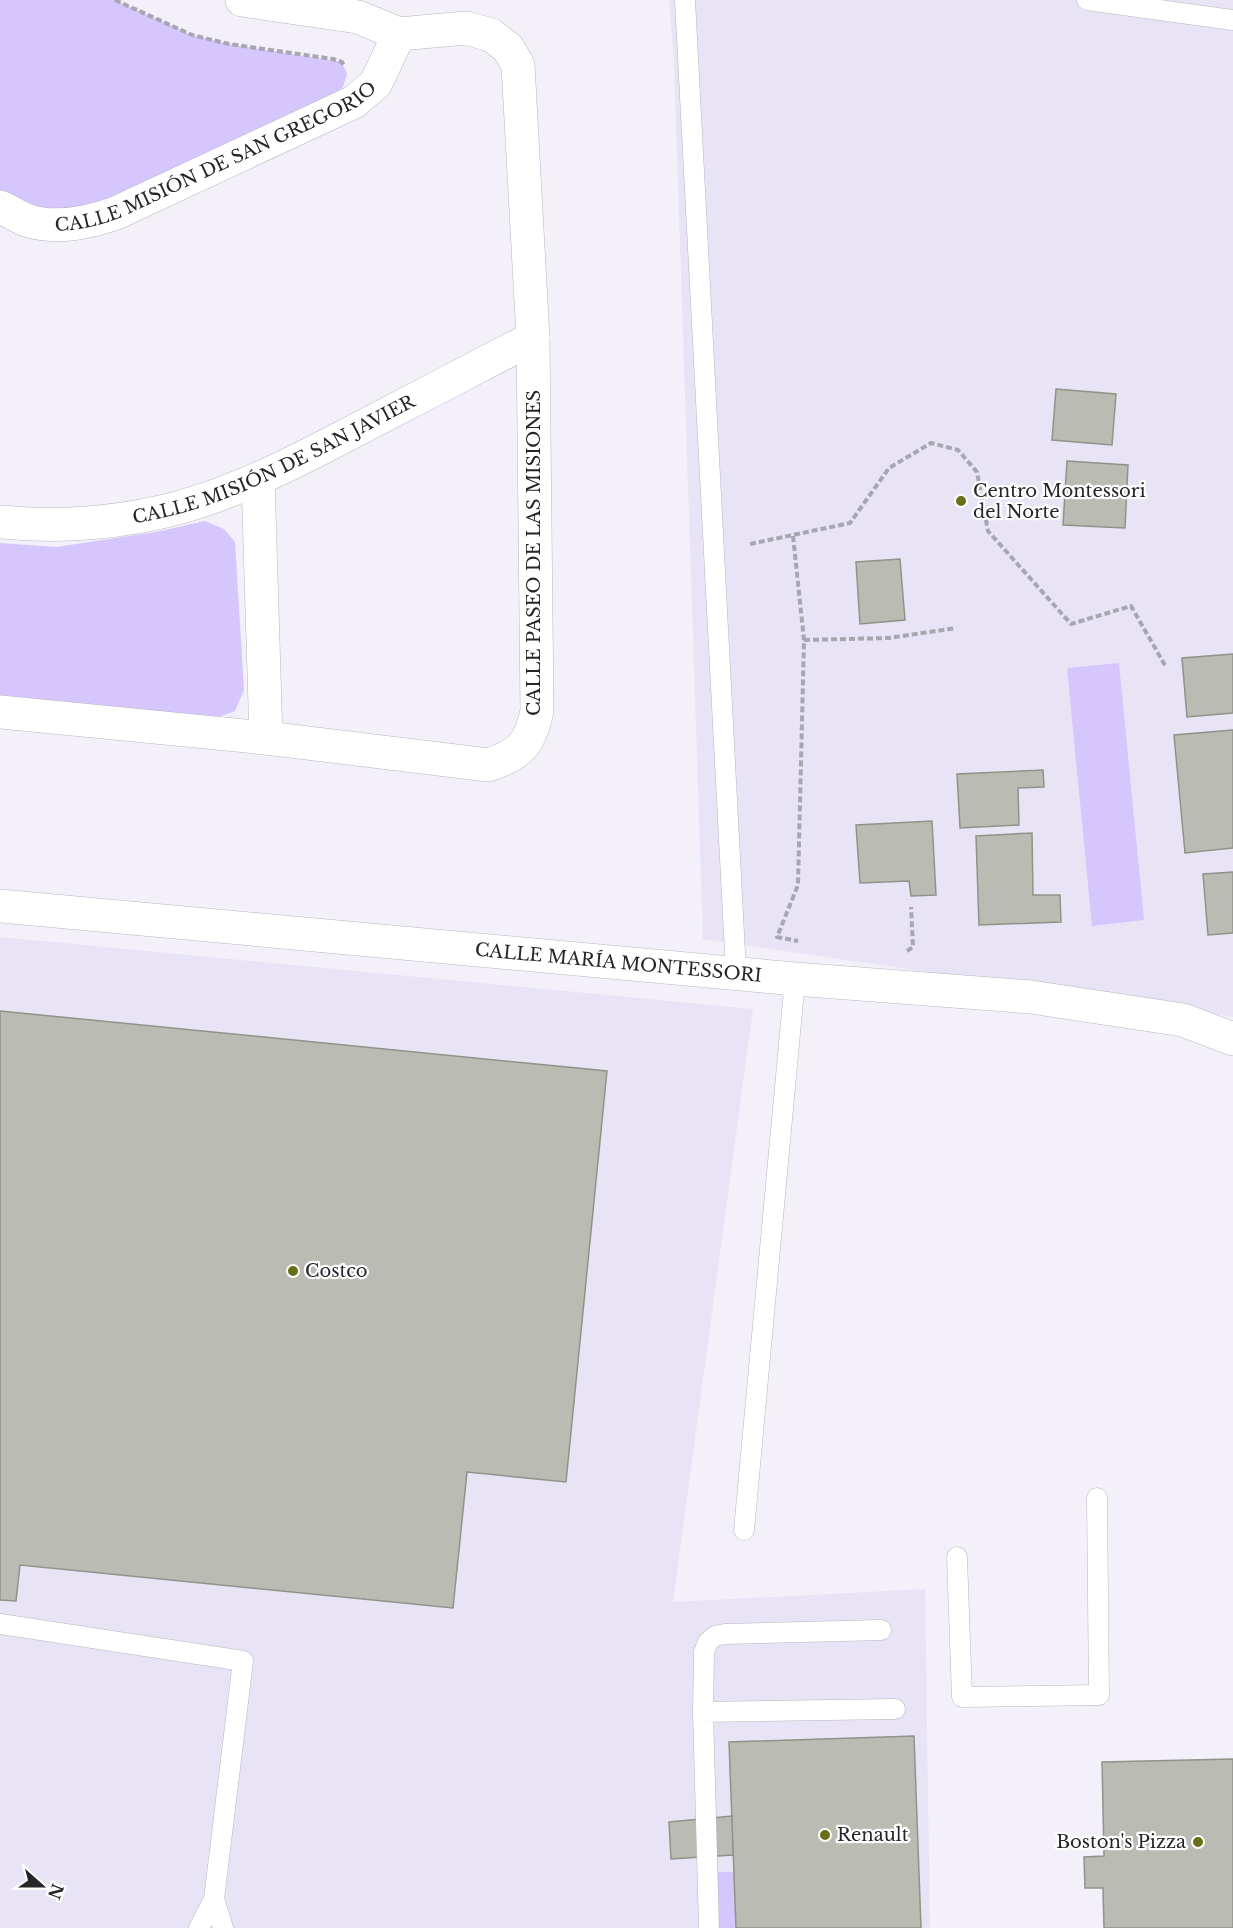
<svg xmlns="http://www.w3.org/2000/svg" width="1233" height="1928" viewBox="0 0 1233 1928" font-family="'Libre Baskerville',serif">
<rect width="100%" height="100%" fill="#f3f0fa"/>
<!-- built -->
<path fill="#e8e4f5" d="M669 0H1233V1017L703 939 674 63Z
M0 937 753 1009 673 1602 925 1589 930 1928H0Z"/>
<!-- green -->
<path fill="#d5c7fd" d="M0 0H115L192 35 229 44 342 62 347 74 343 87 330 97 81 214 0 202Z
M205 521 224 529 235 542 244 690 235 711 213 719 0 695V543L56 547 156 532Z
M1119 663 1144 920 1092 926 1067 668Z
M713 1872H734L736 1928H715Z"/>
<!-- building -->
<path fill="#babbb2" stroke="#919289" stroke-width="1.5" d="M1056 389 1116 394 1112 445 1052 440Z
M1067 461 1128 465 1125 528 1063 525Z
M900 559 905 620 860 624 856 562Z
M1233 654V713L1187 717 1182 658Z
M1233 730V848L1185 853 1174 735Z
M1043 770 1044 787 1018 788 1019 825 960 828 957 774Z
M932 821 936 895 911 896 909 881 860 883 856 825Z
M1032 833 1033 895H1060L1061 922 979 925 976 836Z
M1233 872V933L1208 935 1203 874Z
M0 1011 607 1071 566 1482 467 1472 453 1608 20 1565 16 1601 0 1600Z
M914 1736 921 1928H736L729 1742Z
M1233 1759V1928H1104L1103 1888H1085L1084 1857 1104 1856 1102 1762Z
M732 1816 733 1855 671 1859 669 1822Z"/>
<g fill="none" stroke-linecap="round" stroke-linejoin="round">
<!-- service casing -->
<g stroke="#b8b6c0" stroke-width="21">
<path id="service" d="M685 0 736 972
M1087 0 1233 20
M744 1530 795 979
M957 1557 962 1697 1099 1695 1097 1498
M0 1624 243 1661 214 1899 199 1928
M703 1712 895 1709
M214 1899 223 1928
M709 1928 703 1712 704 1652 708 1642 715 1636 725 1634 881 1630"/>
</g>
<!-- minor casing -->
<g stroke="#b8b6c0" stroke-width="34">
<g id="minor">
<path id="s1" d="M0 207C9 211 17 216 26 220 55 230 88 223 116 213L354 102 376 83 399 34"/>
<path d="M258 479 266 738"/>
<path id="s2" d="M0 522C59 528 123 523 181 507 242 490 303 458 360 428 418 398 475 368 533 338"/>
<path d="M0 712 266 738 488 765C520 755 530 744 537 711L533 338 518 65 508 48 491 35 466 28 399 34 358 17 242 0"/>
</g>
</g>
<!-- tertiary casing -->
<g stroke="#b8b6c0" stroke-width="34">
<g id="tertiary">
<path id="s3" d="M0 906 795 979 1031 997 1183 1020 1233 1039"/>
</g>
</g>
<!-- path -->
<path stroke="#a8a6ae" stroke-width="4" stroke-dasharray="6 3" stroke-linecap="butt" d="M115 0 192 35 229 44 333 59 342 62 344 66
M793 536 804 640 798 885 777 937 798 941
M750 544 850 523 889 468 931 443 958 450 977 472 988 531 1071 624 1131 606 1166 667
M804 640 889 638 956 628
M907 951 913 947 911 907"/>
<!-- service -->
<use href="#service" stroke="#fff" stroke-width="20"/>
<!-- minor -->
<use href="#minor" stroke="#fff" stroke-width="33"/>
<!-- tertiary -->
<use href="#tertiary" stroke="#fff" stroke-width="33"/>
</g>
<!-- markers -->
<g fill="#686f16" stroke="#fff" stroke-width="2">
<circle cx="961" cy="501" r="6"/>
<circle cx="293" cy="1271" r="6"/>
<circle cx="825" cy="1835" r="6"/>
<circle cx="1198" cy="1842" r="6"/>
</g>
<g text-anchor="middle" dominant-baseline="central" stroke-width="4.5" stroke-linejoin="round" paint-order="stroke">
<!-- street labels -->
<g font-size="18" fill="#262529" stroke="#fff">
<text stroke="none"><textPath href="#s1" startOffset="234">CALLE MISIÓN DE SAN GREGORIO</textPath></text>
<text stroke="none"><textPath href="#s2" startOffset="286">CALLE MISIÓN DE SAN JAVIER</textPath></text>
<text transform="translate(534 553) rotate(-90)">CALLE PASEO DE LAS MISIONES</text>
<text stroke="none"><textPath href="#s3" startOffset="621">CALLE MARÍA MONTESSORI</textPath></text>
</g>
<!-- poi labels -->
<g font-size="18" fill="#262529" stroke="#fff" text-anchor="start">
<text x="973" y="491">Centro Montessori<tspan x="973" dy="21">del Norte</tspan></text>
<text x="305" y="1271">Costco</text>
<text x="837" y="1835">Renault</text>
<text x="1186" y="1842" text-anchor="end">Boston's Pizza</text>
</g>
</g>
<!-- north arrow -->
<g transform="translate(42 1886) rotate(111)" stroke="#ffffff" stroke-width="4.5" paint-order="stroke">
<path d="M0-4.5L10 22L0 15L-10 22Z" fill="#262529"/>
<text y="-9" font-size="16" font-weight="bold" text-anchor="middle" fill="#262529">N</text>
</g>
</svg>
